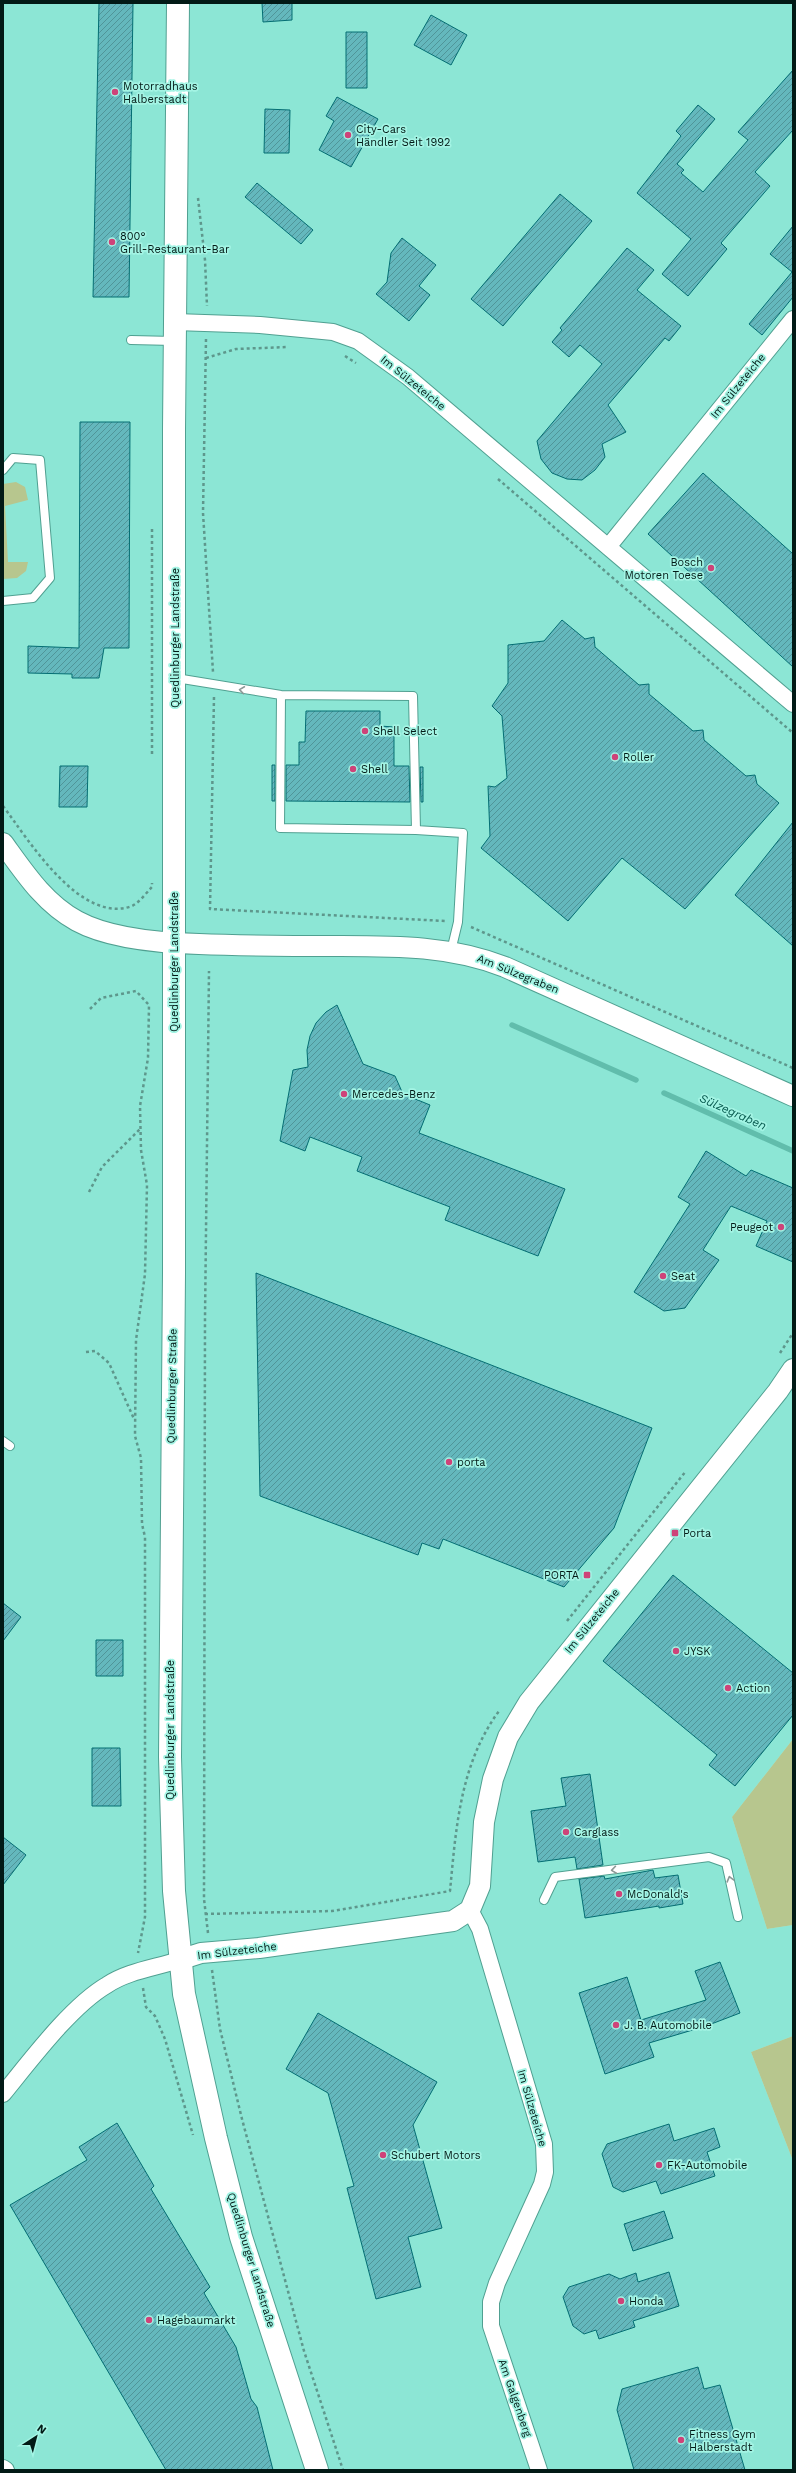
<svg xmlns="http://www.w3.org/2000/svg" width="796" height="2473" viewBox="0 0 796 2473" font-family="'Work Sans',sans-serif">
<defs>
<pattern id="building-hatch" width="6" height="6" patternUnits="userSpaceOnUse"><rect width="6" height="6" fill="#64b8bd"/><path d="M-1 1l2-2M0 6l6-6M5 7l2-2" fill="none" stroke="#509599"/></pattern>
</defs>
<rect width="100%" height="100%" fill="#a3f4e4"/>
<!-- built -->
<path fill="#8ce6d5" d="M3 3H793V1739L732 1817 767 1929 793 1925V2036L751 2052 793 2161V2470H3Z"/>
<!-- grass -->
<path fill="#b7c68e" d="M16 482 25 487 28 500 5 506 8 562H28L26 571 17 578 3 579V484Z
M793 1739V1925L767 1929 732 1817Z
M793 2036V2161L751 2052Z"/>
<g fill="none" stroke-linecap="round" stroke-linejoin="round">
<!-- stream -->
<path stroke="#61bdac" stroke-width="5.5" d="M512 1025 636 1080
M664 1093 793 1151"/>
</g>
<!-- building -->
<path fill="url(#building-hatch)" stroke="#046e73" d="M99 3H133L129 297H93Z
M262 3H292V20L263 22Z
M431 15 467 35 451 65 414 45Z
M346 32H367V88H346Z
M793 70V130L755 172 770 186 721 243 727 249 688 296 662 274 691 239 637 193 681 136 676 131 698 105 715 119 677 164 684 170 681 173 703 192 748 140 738 132Z
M337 97 378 119 351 167 319 150 334 121 326 116Z
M265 109 290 110 289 153H264Z
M257 183 313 230 301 244 245 197Z
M560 194 592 221 503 326 471 299Z
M793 226V297L762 335 749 324 792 272 770 254Z
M402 238 436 265 419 286 430 295 409 321 376 294 387 282 391 253Z
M627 248 654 270 637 290 681 326 669 341 665 338 608 405 626 432 602 444 605 457 595 470 582 480 567 479 552 473 541 459 537 441 602 364 580 345 569 357 552 342 562 330 560 328Z
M80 422H130L129 648H104L99 678H72V674L28 673V646L79 648Z
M703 473 793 554V667L648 534Z
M562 620 585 639 594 637 595 647 639 685 649 684V694L693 731 703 730 704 740 746 776 755 775 757 784 779 803 685 909 622 858 568 921 481 848 490 836 488 786 495 787 507 778 502 716 492 706 508 683V645L544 641Z
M306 711H380V726L394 727V766H409L410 802 286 801V765H299V742H305Z
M272 765H275V801H272Z
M60 766H88L87 807H59Z
M420 767H423V802H421Z
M793 822V946L735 895Z
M337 1005 363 1064 395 1076 403 1094 430 1105 419 1133 565 1189 538 1256 445 1220 450 1207 357 1171 362 1157 310 1137 305 1151 280 1141 293 1070 308 1067 307 1050 310 1036 316 1023 326 1012Z
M706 1151 746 1176 751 1170 793 1188V1262L756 1246 767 1221 731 1206 703 1250 719 1260 685 1308 664 1311 634 1292 690 1204 678 1197Z
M256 1273 652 1428 614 1528 564 1587 443 1539 439 1549 422 1543 418 1555 260 1496Z
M673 1575 793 1673V1715L735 1786 709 1765 717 1755 603 1661Z
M3 1603 21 1617 3 1641Z
M96 1640H123V1676H96Z
M92 1748H120L121 1806H92Z
M590 1774 603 1865 577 1869 575 1857 538 1862 531 1811 566 1806 561 1778Z
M3 1837 26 1855 3 1885Z
M653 1870 655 1878 678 1875 683 1904 659 1908V1906L585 1918 579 1879 604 1876 605 1879Z
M720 1962 740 2013 706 2026 649 2043 654 2057 605 2074 579 1993 627 1977 641 2020 706 2000 695 1971Z
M318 2013 437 2082 413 2125 442 2228 408 2237 421 2287 376 2299 347 2188 354 2186 328 2093 286 2069Z
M117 2123 154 2186 151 2189 210 2287 204 2293 236 2347 251 2399 257 2407 273 2470H166L10 2205 87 2160 79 2147Z
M669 2124 674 2141 714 2128 720 2147 707 2152 715 2176 661 2194 656 2181 623 2192 613 2187 602 2154 607 2144Z
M664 2211 673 2238 633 2251 624 2224Z
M669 2272 679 2306 633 2321 635 2327 599 2339 596 2330 584 2334 573 2326 563 2297 569 2287 609 2274 620 2279 636 2273 638 2282Z
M698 2367 704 2389 720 2385 745 2470H634L617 2410 622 2389Z"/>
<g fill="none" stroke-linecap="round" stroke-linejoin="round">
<!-- service casing -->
<g stroke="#50a091" stroke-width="10">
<path id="service" d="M131 340 174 341
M3 470 13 458 40 460 50 578 33 598 3 601
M176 678 281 695 413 696 416 830 463 833 458 922 451 951
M281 695 280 828 416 830
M3 1441 10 1446
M544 1900 555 1877 709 1857 726 1863 738 1917"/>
</g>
<!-- minor casing -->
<g stroke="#50a091" stroke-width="18">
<path id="minor" d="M175 322 260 325 333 332 358 341 408 377 793 704
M608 547 793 319
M470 1910 480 1929 544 2144 545 2172 542 2184 497 2283 491 2302V2326L539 2470
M3 2094C30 2061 71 2006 107 1985 128 1971 155 1968 179 1960
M3 2468 6 2470"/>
</g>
<!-- tertiary casing -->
<g stroke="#50a091" stroke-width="22">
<path id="tertiary" d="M3 843C24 872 44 903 77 921 110 939 162 943 199 944 246 946 293 946 341 946 397 946 452 946 505 967L793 1096
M179 1960 201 1953 259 1948 453 1921 470 1910 480 1886 484 1822 493 1779 508 1737 529 1702 778 1391 793 1369"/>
</g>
<!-- secondary casing -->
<g stroke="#50a091" stroke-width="24">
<path id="secondary" d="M178 3 174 430V1273L170 1757 174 1891 184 1994 216 2138 241 2237 317 2470"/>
</g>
<!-- path -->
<path stroke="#5e978c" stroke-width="2.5" stroke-dasharray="3 3" stroke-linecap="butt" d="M198 198 205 260 207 306
M206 339 203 513 213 672
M345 356 356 363
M206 358 236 349 288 347
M498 479 793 733
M152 529V754
M214 697 210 909 445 921
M3 806C28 839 80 925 132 906 140 902 146 893 152 887V883
M471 927 793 1068
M90 1009 101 998 136 991 149 1005 148 1058 140 1106 141 1150 147 1185 145 1274 136 1340 135 1436 141 1458 142 1524 145 1537V1917L138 1953
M89 1192 102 1167 141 1128
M86 1352 95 1351 109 1363 134 1419
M780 1353 793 1333
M567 1621 686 1471
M205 1914 332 1911 450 1891C456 1828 460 1764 499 1711
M208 1933 204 1899 205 1318 209 971
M212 1970 220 2029 242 2119 304 2351 343 2470
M143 1988 146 2007 155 2016 165 2039 193 2135"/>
<!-- service -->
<use href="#service" stroke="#fff" stroke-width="8"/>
<!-- minor -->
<use href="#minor" stroke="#fff" stroke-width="16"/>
<!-- tertiary -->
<use href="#tertiary" stroke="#fff" stroke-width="20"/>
<!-- secondary -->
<use href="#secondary" stroke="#fff" stroke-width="22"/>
</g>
<!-- one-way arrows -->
<defs><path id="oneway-chevron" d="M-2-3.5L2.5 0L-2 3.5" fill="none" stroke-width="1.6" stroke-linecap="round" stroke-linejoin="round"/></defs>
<g stroke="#8d9896">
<use href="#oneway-chevron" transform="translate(242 690) rotate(-172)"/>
<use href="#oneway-chevron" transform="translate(614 1870) rotate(172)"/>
<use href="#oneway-chevron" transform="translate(730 1879) rotate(-105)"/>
</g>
<!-- markers -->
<g fill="#ce4379" stroke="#a3f4e4" stroke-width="1.5">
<circle cx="115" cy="92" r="4"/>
<circle cx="348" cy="135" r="4"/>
<circle cx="112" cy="242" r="4"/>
<circle cx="711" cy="568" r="4"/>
<circle cx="365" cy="731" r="4"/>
<circle cx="615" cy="757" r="4"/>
<circle cx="353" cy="769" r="4"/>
<circle cx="344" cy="1094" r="4"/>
<circle cx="781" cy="1227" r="4"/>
<circle cx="663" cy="1276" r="4"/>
<circle cx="449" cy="1462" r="4"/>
<rect x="671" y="1529" width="8" height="8" rx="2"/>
<rect x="583" y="1571" width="8" height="8" rx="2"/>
<circle cx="676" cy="1651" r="4"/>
<circle cx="728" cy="1688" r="4"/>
<circle cx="566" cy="1832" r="4"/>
<circle cx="619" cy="1894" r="4"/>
<circle cx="616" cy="2025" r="4"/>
<circle cx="383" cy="2155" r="4"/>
<circle cx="659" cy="2165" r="4"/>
<circle cx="621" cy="2301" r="4"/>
<circle cx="149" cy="2320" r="4"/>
<circle cx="681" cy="2440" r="4"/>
</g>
<g text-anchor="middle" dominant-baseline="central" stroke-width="3.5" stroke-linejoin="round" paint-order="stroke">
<!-- poi labels -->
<g font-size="11" fill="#021a16" stroke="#a3f4e4" text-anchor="start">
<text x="123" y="86">Motorradhaus<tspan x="123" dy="13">Halberstadt</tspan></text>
<text x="356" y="129">City-Cars<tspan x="356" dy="13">Händler Seit 1992</tspan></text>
<text x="120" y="236">800°<tspan x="120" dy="13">Grill-Restaurant-Bar</tspan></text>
<text x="703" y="562" text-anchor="end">Bosch<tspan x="703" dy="13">Motoren Toese</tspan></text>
<text x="373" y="731">Shell Select</text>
<text x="623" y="757">Roller</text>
<text x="361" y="769">Shell</text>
<text x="352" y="1094">Mercedes-Benz</text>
<text x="773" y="1227" text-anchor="end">Peugeot</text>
<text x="671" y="1276">Seat</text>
<text x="457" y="1462">porta</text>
<text x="683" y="1533">Porta</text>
<text x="579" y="1575" text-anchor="end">PORTA</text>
<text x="684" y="1651">JYSK</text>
<text x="736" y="1688">Action</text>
<text x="574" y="1832">Carglass</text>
<text x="627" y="1894">McDonald's</text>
<text x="624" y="2025">J. B. Automobile</text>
<text x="391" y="2155">Schubert Motors</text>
<text x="667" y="2165">FK-Automobile</text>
<text x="629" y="2301">Honda</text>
<text x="157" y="2320">Hagebaumarkt</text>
<text x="689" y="2434">Fitness Gym<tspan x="689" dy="13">Halberstadt</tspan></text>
</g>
<!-- street labels -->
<g font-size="11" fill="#021a16" stroke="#a3f4e4">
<text transform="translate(413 383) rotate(39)">Im Sülzeteiche</text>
<text transform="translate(738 386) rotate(-51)">Im Sülzeteiche</text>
<text transform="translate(175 638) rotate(-90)">Quedlinburger Landstraße</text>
<text transform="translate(174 962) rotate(-90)">Quedlinburger Landstraße</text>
<text transform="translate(518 974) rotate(22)">Am Sülzegraben</text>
<text transform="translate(172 1386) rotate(-89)">Quedlinburger Straße</text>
<text transform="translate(592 1621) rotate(-51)">Im Sülzeteiche</text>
<text transform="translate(170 1730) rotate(-90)">Quedlinburger Landstraße</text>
<text transform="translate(237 1951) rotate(-7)">Im Sülzeteiche</text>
<text transform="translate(532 2108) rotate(74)">Im Sülzeteiche</text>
<text transform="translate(251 2260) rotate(73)">Quedlinburger Landstraße</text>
<text transform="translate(515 2398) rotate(71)">Am Galgenberg</text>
</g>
<!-- water labels -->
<g font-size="12" font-style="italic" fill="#06594e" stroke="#a3f4e4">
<text transform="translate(733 1112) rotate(24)">Sülzegraben</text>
</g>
</g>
<!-- border -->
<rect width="796" height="2473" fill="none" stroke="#021a16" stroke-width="8"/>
<!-- north arrow -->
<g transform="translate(36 2437) rotate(36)" stroke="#a3f4e4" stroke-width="3" paint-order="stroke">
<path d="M0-3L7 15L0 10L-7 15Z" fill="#021a16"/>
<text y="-6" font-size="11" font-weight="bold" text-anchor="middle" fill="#021a16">N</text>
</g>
</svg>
